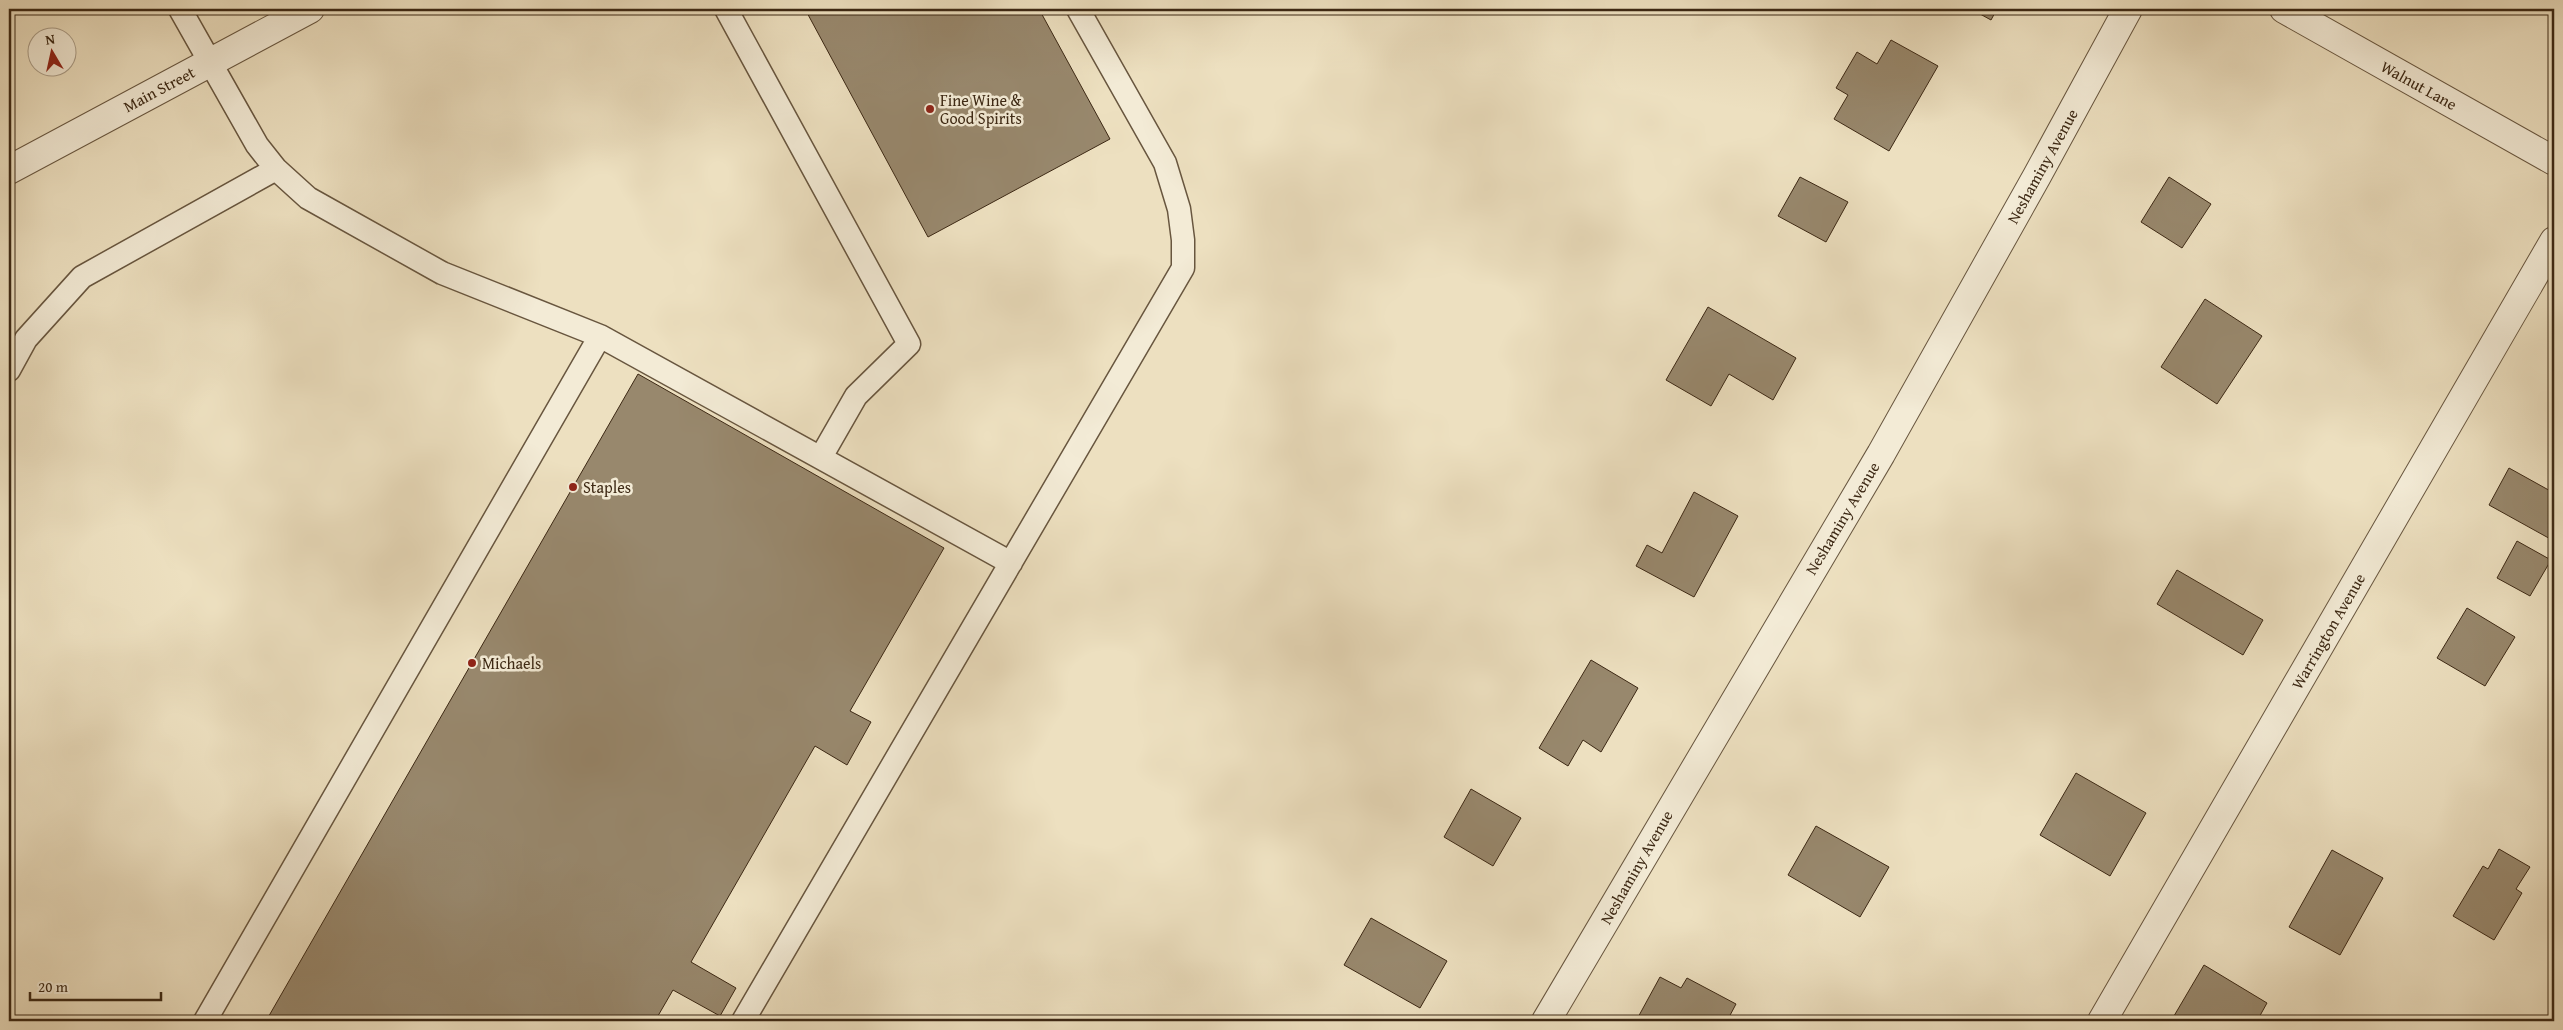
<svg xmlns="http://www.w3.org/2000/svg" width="2563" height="1030" viewBox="0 0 2563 1030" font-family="'Gentium Book Plus',serif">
<rect width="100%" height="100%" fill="#ede0c0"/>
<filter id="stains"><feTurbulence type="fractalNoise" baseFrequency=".004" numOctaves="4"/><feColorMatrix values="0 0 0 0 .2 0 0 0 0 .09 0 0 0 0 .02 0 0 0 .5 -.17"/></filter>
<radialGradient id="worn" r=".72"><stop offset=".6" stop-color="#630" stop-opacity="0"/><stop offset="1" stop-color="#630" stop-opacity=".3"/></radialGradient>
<!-- building -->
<path fill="#98886d" stroke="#3c2814" d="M805 9H1039L1110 139 928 237Z
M1971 9H1997L1991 20Z
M1891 40 1938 66 1889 151 1834 119 1848 95 1836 88 1857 52 1877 64Z
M1800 177 1848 202 1826 242 1778 216Z
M2169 177 2211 204 2182 248 2141 222Z
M2205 299 2262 336 2217 404 2161 367Z
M1708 307 1796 358 1773 400 1729 374 1711 406 1666 380Z
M638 374 944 548 850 711 871 722 847 765 815 746 691 962 736 988 720 1016 673 990 655 1021H266Z
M2509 468 2554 493V541L2489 505Z
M1694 492 1738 516 1694 597 1636 566 1647 545 1662 553Z
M2517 541 2551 560 2530 596 2497 578Z
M2177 570 2263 620 2243 655 2157 604Z
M2467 608 2515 637 2485 686 2437 658Z
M1591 660 1638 688 1601 752 1583 740 1568 766 1539 748Z
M2076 773 2146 813 2110 876 2040 835Z
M1471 789 1521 818 1493 866 1444 837Z
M1816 826 1889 867 1860 917 1788 875Z
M2499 849 2530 867 2516 889 2522 893 2494 940 2453 916 2483 866 2488 869Z
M2332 850 2383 878 2340 955 2289 927Z
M1371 918 1447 961 1420 1008 1344 965Z
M2204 965 2267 1003 2257 1021H2171Z
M1660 977 1681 988 1687 978 1736 1004 1727 1021H1636Z"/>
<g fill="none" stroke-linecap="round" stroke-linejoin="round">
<!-- service casing -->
<g stroke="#68563f" stroke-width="25">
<path id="service" d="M180 9 257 145 276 169 308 198 442 273 600 336 1011 563
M726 9 909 344 856 396 821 457
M9 370 26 339 82 277 276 169
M205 1021 600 336
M743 1021 1183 268V240L1179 209 1165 163 1078 9"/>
</g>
<!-- minor casing -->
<g stroke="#68563f" stroke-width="30">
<path id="minor" d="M2284 9 2554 161
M9 170 310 9
M1546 1021 1881 454 2037 176 2128 9
M2102 1021 2554 241"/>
</g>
<!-- service -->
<use href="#service" stroke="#f3ebd6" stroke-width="22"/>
<!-- minor -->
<use href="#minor" stroke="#f3ebd6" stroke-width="28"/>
</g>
<!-- markers -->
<g fill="#8f2418" stroke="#f3ebd6" stroke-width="2">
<circle cx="930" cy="109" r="5"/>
<circle cx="573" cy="487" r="5"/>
<circle cx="472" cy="663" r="5"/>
</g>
<g text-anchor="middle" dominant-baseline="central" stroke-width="5" stroke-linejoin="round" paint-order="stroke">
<!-- street labels -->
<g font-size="16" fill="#3c2814" stroke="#f3ebd6">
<text transform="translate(2419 85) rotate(29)">Walnut Lane</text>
<text transform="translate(159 89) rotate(-28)">Main Street</text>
<text transform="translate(2042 166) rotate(-61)">Neshaminy Avenue</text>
<text transform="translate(1842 518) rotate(-59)">Neshaminy Avenue</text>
<text transform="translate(2328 631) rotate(-60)">Warrington Avenue</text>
<text transform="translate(1636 867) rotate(-60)">Neshaminy Avenue</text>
</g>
<!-- poi labels -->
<g font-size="16" fill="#3c2814" stroke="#f3ebd6" text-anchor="start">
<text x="940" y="100">Fine Wine &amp;<tspan x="940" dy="18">Good Spirits</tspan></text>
<text x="583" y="487">Staples</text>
<text x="482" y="663">Michaels</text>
</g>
</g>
<!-- margin -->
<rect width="2563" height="1030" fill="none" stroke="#ede0c0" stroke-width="30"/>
<rect x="10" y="10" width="2543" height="1010" fill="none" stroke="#3c2814" stroke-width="2.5"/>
<rect x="15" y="15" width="2533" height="1000" fill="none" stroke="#3c2814"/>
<!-- north arrow -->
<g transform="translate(52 52) rotate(351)"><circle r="24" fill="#f3ebd6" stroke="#aa9d88"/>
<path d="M0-4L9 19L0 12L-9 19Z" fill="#8f2418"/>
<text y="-8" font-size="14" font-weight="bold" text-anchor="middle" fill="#3c2814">N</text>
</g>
<!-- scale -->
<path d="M30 992v8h131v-8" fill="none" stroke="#3c2814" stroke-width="2.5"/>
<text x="38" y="992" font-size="15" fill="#3c2814" stroke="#f3ebd6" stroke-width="4" paint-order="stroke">20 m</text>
<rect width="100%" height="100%" filter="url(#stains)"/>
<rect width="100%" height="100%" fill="url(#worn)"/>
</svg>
